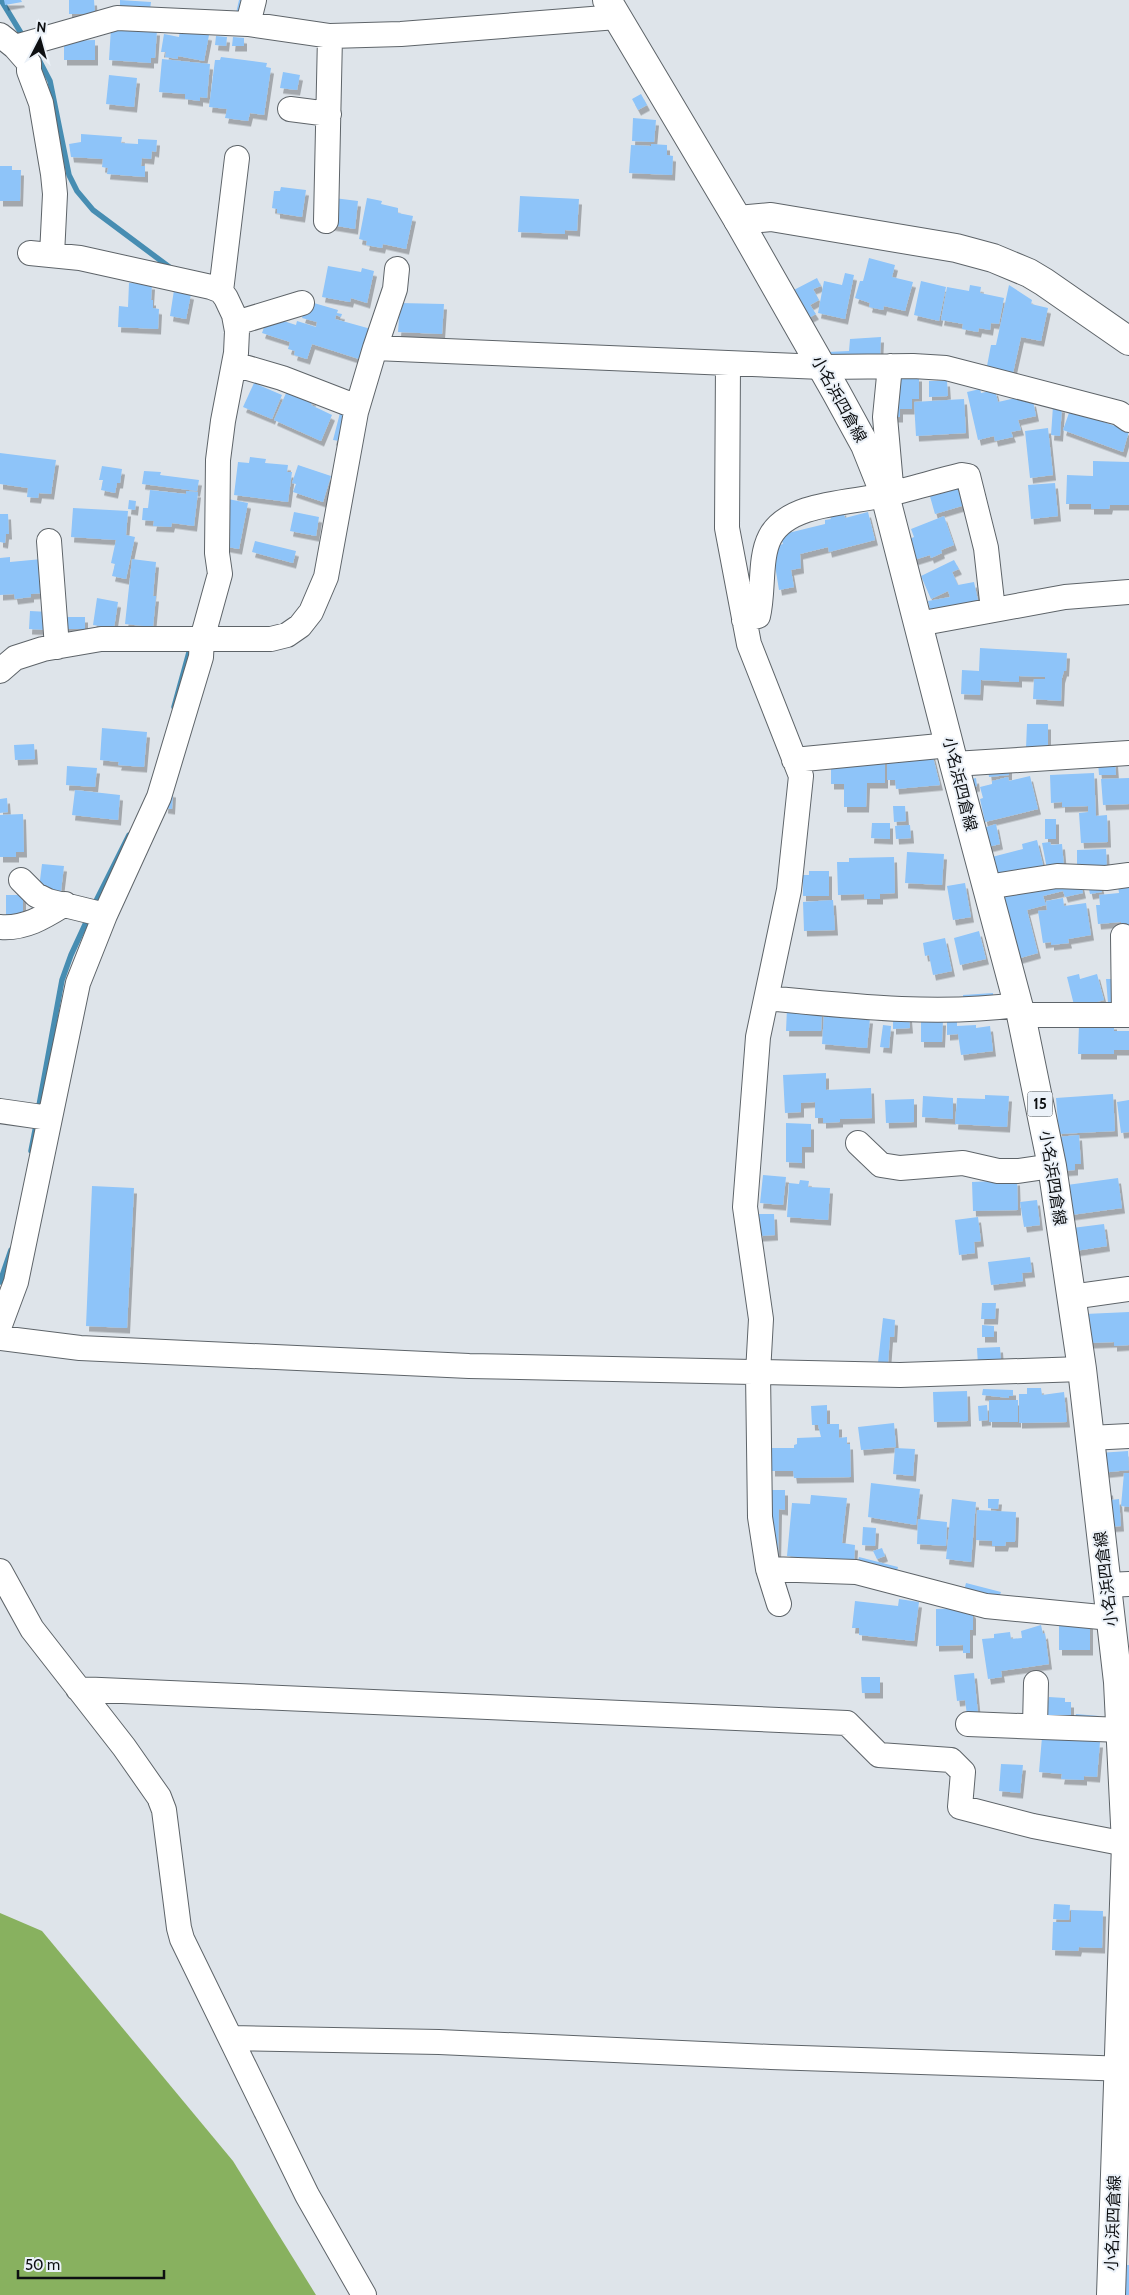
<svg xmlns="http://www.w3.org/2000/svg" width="1129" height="2295" viewBox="0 0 1129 2295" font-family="Cabin,'Noto Sans JP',sans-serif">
<defs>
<filter id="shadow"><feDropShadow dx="3" dy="5.5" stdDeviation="0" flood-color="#0004"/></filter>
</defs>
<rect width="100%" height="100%" fill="#dee4ea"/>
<!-- forest -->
<path fill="#88b15f" d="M0 1913 42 1931 233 2161 316 2295H0Z"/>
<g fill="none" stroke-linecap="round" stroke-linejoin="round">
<!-- stream -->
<path stroke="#478db2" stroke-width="5.5" d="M1 0 21 33
M38 58 50 81 69 175 77 191 93 210 172 269
M174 707 191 645
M93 907 129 835
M38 1111 62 980 71 955 89 916
M31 1151 37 1120
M0 1282 11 1250"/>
</g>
<!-- building -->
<path fill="#8ec4f9" filter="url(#shadow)" d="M4 0H21L22 2 5 5Z
M69 0H94L95 14H69Z
M120 0 151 2 150 10 120 7Z
M239 0H246L243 14 236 13Z
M111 28 157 30 155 58H151V63L109 60Z
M180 30 209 35 204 61 178 56V59L165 57 166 52H161L164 34 179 37Z
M216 36 227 37 226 46 215 45Z
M233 37 244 38V46H232Z
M95 40V60H64V41Z
M221 57 267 63 266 67 271 68 264 115 250 113 248 121 225 118 227 109 209 107 215 60H220Z
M162 59 210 64 207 98 200 97V101L185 99V94L159 92Z
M283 72 300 75 297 90 280 88Z
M109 75 137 78 134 107 106 104Z
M641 94 647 105 638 110 632 99Z
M633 118 656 120 654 142 632 141Z
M81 134 122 137 121 143 138 144V139L157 140 156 152 152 151 151 159 142 158 141 166H145V177L107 174 108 168 102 167 103 159 71 157 69 144 81 142Z
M651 144 667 145V155L673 156 672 175 629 173 631 145 651 146Z
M0 166H12V170H21L20 201H0Z
M281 187 306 190 302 217 277 213V209L272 208 274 191H280Z
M520 196 579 199 577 231 565 230V234L518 232Z
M334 198 358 201 355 229 331 225Z
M367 198 382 201 381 204 398 208V213L413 216 406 249 383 244 382 248 366 245 367 241 359 239Z
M869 258 895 265 892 277 913 282 905 311 884 306 883 310 869 307 870 303 855 298 860 281H863Z
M328 266 361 272 362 268 374 271 367 303 351 298 350 302 322 297Z
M845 273 854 275 845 319 818 313 824 281 842 285Z
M817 278 821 286 813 289 819 300 810 305 816 314 805 320 790 292Z
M921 281 946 287 939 321 914 315Z
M129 283 152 284 151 300H153V308L159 309 158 329 118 327 119 306 128 307Z
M970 285 981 287 980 293 1004 298 999 324 991 323 990 330 979 328 978 332 962 329 963 324 941 320 947 287 969 291Z
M1009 285 1032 300 1031 304 1048 308 1041 341 1021 337 1013 373 987 366 991 345H996Z
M174 290 191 294 186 319 170 316Z
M307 301 338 310 337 313 342 314 341 317 336 315 335 319 371 329 362 360 312 344 307 359 294 355 295 351 288 349 290 342 262 333 268 316 296 325 297 321 316 327 317 322 302 318Z
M400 303 444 304 442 334 398 332Z
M881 337 880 358 828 360V352L849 351 850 339Z
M894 376H919V399H912V409H900V417H891Z
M929 381H947L948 396 929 397Z
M254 383 282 395 272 419 243 407Z
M980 389 981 393 995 390 998 402 1024 396 1026 402 1033 401 1036 416 1018 420 1021 430 1011 432 1013 437 995 441 994 436 978 440 967 392Z
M287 391 313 400 311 405 332 415 321 441 274 420Z
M964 399 966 433 916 436 914 402Z
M1053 406 1062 407 1060 436 1051 435Z
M341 409 347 410 339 441 333 440Z
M1070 410 1129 431 1123 452 1063 430Z
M1048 428 1053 475 1030 478 1025 431Z
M0 453 56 460 51 494 39 493 38 498 27 497 28 488 0 484Z
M250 457 266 459 265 463 288 465 287 472H292L288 502 234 495 238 462 249 463Z
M1093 461 1129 462V505H1110L1109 509H1091V504H1066L1067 475 1093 476Z
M298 465 331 476 323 502 293 492 296 484 292 483Z
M102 466 122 469 120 483H117L115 493 101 490 103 480H99Z
M144 471 161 472 160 475 199 480 197 491 142 484Z
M1055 483 1058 516 1031 519 1028 485Z
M959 484 965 505 935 514 929 493Z
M150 490 186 494V491L198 492 194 526 172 523 171 527 153 526 154 521 142 520 143 508H148Z
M228 499 248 503 239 549 222 546Z
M129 500 136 501 135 510 128 509Z
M73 508 128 511 126 535 135 537 126 579 112 576 115 564 111 563 116 540 71 537Z
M843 510 845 518 868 512 875 540 829 552 828 547 800 554 801 568 791 570 794 587 779 590 772 547 783 544 780 535 825 524V520L831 519 829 514Z
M294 512 319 517 316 536 290 531Z
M0 514H8L9 534H6L5 543 0 542Z
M944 516 954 545 941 550 942 553 931 558 930 555 914 560 907 540 914 537 911 529Z
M255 541 296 551 293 563 252 552Z
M10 557V562L42 559 45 593 31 594V597L15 599 14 594 0 595V558Z
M132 559 156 562 153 596H156L153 627 125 624Z
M954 560 959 569 952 572 958 585 974 582 979 605 931 614 928 601 950 597 948 591 931 599 921 576Z
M97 598 118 602 114 628 93 625Z
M30 611 49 612 48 630 29 629Z
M62 617H85V629H61Z
M980 648 1067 653 1066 671H1064L1062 678 1061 701 1033 699 1034 679H1045V677L1019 676V682L981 680 980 695 961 694 962 670 979 671Z
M1027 724H1048V749L1026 748Z
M102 728 147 732 144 767 118 765 119 762 100 760Z
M34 744 35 759 15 760 14 745Z
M932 753 940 785 896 789 895 780H887V758Z
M831 758H885V783H867L866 807H844V784H831Z
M1115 761 1116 775H1099L1098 762Z
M67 766 97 768 95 787 66 785Z
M1009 767V775L989 777 988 769Z
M1094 773 1096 816 1107 815 1108 842 1081 843 1079 813 1088 812V806L1062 807V802L1051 803 1050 775Z
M1030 776 1038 809 985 822 980 799 983 798 980 787 992 784V781L1008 777 1009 781Z
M976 778 977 786 969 788 967 780Z
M1129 778V804L1103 805 1101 779Z
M75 790 120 795 118 820 72 815Z
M166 791 173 792 172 809 165 808Z
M7 798 8 812 0 813V799Z
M893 806H905L906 821 894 822Z
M23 814 24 852H16V857H0V815Z
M1045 819H1056V839H1045Z
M872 823H890V839L871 838Z
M996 824 1000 844 984 848 980 829Z
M910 825 911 838 896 839 895 826Z
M1037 840 1044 869 994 881 988 858 1023 849 1022 844Z
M1050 842 1051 845 1062 844 1064 867 1047 869 1042 843Z
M1106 849 1107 870 1077 871V850Z
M907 852 944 854 942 885 905 883Z
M894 857 895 893 880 894V899H864V894L838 895 837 862H849V858Z
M42 864 64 866 61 891 39 888Z
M809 871H829V896H803V875H809Z
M1080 879 1083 893 1065 897 1063 891 1043 896 1046 905 1027 910 1038 953 1013 960 999 890Z
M965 883 971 917 953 920 947 886Z
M1100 883 1102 892 1090 894 1088 885Z
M1118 886H1129V926L1121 927V922L1098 924 1096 905H1100L1099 895 1119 893Z
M6 895H23V919H6Z
M1063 898 1064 906 1086 903 1091 935 1068 939 1069 943 1051 945V942L1043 943 1038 911 1047 910 1046 901Z
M833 900 835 930 804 931 803 902Z
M979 931 986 959 960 965 954 938Z
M945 938 952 971 933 975 929 955 925 956 923 943Z
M1079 974 1080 979 1097 974 1104 1000 1083 1006 1074 1005 1067 977Z
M1106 979H1113L1115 1003H1108Z
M993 993V1002L964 1004 963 995Z
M787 1008 822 1011 821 1031H786Z
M824 1014 870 1018 867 1048 822 1044Z
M893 1016H909L910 1028 893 1029Z
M921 1020H943L942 1042H921Z
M947 1022H957V1026L976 1025V1028L990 1026 993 1051 961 1055 958 1034 947 1035Z
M1079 1024H1114V1031H1129V1050H1114V1054H1078Z
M883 1025 891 1026 889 1048 880 1047Z
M826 1073V1090L871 1088 872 1118 840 1119V1122L823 1123V1118H815V1102L801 1103V1112L785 1113 783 1075Z
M1113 1094 1115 1131 1059 1134 1056 1098Z
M985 1095 1009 1096 1007 1127 955 1124 957 1098 985 1099Z
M923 1096 953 1098V1119L922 1117Z
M914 1099V1122L886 1123 885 1100Z
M1129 1100V1132L1121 1133 1117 1102Z
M786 1123 811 1124V1147H802V1163L786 1162Z
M1079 1135 1081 1164H1075V1170L1060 1171 1057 1137Z
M763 1175 786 1177 783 1205 760 1203Z
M1118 1178 1122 1208 1071 1215 1067 1185Z
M800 1180 809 1181 808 1187 830 1188 828 1220 787 1217 789 1183 799 1184Z
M1017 1180 1018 1210 973 1211 972 1182Z
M92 1186 134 1188 127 1328 86 1326Z
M1037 1200 1040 1225 1024 1227 1020 1202Z
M759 1214H774L775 1235 760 1236Z
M978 1217 981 1241 974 1242 975 1253 959 1255 955 1220Z
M1104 1224 1107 1246 1075 1251 1072 1228Z
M1030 1257 1032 1272 1022 1273 1023 1281 991 1285 988 1262Z
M982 1303H996L995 1319H981Z
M1129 1312V1345L1114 1346V1342L1090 1343 1085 1314Z
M883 1318 895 1320 894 1337H890L888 1364 878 1363Z
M982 1325 994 1326V1337H982Z
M1000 1347 1001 1361 978 1365 977 1348Z
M1027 1388H1041L1042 1395 1064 1392 1067 1422 1019 1423V1394H1027Z
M983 1389 1013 1390V1396H1009V1398L982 1395Z
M967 1391 968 1421 934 1422 933 1392Z
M989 1400H1018V1422H989Z
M827 1405V1424H839V1438L847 1437V1444H850L851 1477 794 1478 793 1471H772V1448H794V1445L797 1444V1438L821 1437 818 1425H812L811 1406Z
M987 1405 988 1420 979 1421 978 1406Z
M894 1423 896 1447 861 1450 858 1427Z
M895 1448 915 1449 913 1476 893 1474Z
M1128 1451 1129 1470 1100 1473 1099 1453Z
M1124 1473H1129V1507L1121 1506Z
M871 1483 920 1489 916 1525 868 1517Z
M770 1490H785V1510L779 1509 778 1559H769Z
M1110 1490 1111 1500 1119 1499 1121 1526 1106 1527 1102 1491Z
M811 1495 847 1498 842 1543 855 1545 854 1563 787 1556 792 1503 810 1504Z
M952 1499 976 1502 971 1562 946 1559Z
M988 1499H999L998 1509 988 1508Z
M977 1510 1016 1512 1015 1542H1006L1005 1546H992V1541L976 1540Z
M918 1519 947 1522 946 1546 917 1544Z
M863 1527 876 1528 875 1546 862 1545Z
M882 1548 885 1556 877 1559 873 1551Z
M859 1557 898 1567 896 1574 857 1564Z
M966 1583 1001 1592 998 1600 964 1591Z
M899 1599 919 1602 914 1641 859 1635V1628H852L855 1601 898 1606Z
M969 1608 973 1613V1630H970V1653H963V1645L936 1646V1609Z
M1059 1623H1090V1650H1059Z
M1041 1625 1043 1634 1045 1633 1049 1664 1001 1671 1002 1677 988 1679 982 1639 994 1638V1634L1010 1632 1011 1639 1022 1638 1021 1631Z
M974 1673 978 1714 967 1715 965 1700 957 1701 954 1675Z
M861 1677H880V1693H862Z
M1049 1697 1065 1698V1702H1071V1720H1042V1702H1048Z
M1076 1714 1099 1716 1098 1722 1075 1721Z
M1042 1737 1080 1741V1737L1096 1738 1095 1742H1100L1097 1777 1084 1776V1780L1061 1779 1062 1774 1039 1772Z
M1001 1764 1023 1765 1020 1793 999 1791Z
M1054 1904 1070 1905 1069 1920 1053 1919Z
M1071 1910 1103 1911 1102 1948 1079 1947 1078 1951 1052 1950 1053 1922H1071Z
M1127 2265H1129V2295H1125Z"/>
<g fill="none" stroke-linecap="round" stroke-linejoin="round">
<!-- minor casing -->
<g stroke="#5e6469" stroke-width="26">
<path id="minor" d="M248 24 254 0
M0 35 15 47 29 63V71L41 103 53 174 55 194 52 255
M15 47 117 18 248 24 330 36 401 34 617 17
M290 109 329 114
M326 221 330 36
M221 291 237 158
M236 323 302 303
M375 348 395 289 397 269
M234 364 282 378 357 407
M728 364 727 528 749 644 801 776 789 890 758 1037 745 1207 761 1319 758 1373 760 1517 768 1569 779 1604
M889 494 891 485 885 417 890 366
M49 541 57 647
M744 620 758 616C764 592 759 558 770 537 788 502 851 503 885 495 911 489 937 481 962 475L968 476 986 548 993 610
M918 624 1065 597 1129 592
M0 671 15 658 43 649 101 639H271L287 635 300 626 311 612 326 577 356 412 375 348 822 367 913 366 946 368 1119 413 1129 420
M794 760 950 745
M954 764 1129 753
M21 880 36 895 48 901 105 915
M987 887 1057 876 1106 878 1129 875
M0 927C25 929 44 917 65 904
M1123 936 1124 1015
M767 998C849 1006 935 1016 1018 1005
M1021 1015H1129
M0 1111 49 1118
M858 1143 881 1165 900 1168 963 1163 998 1171H1018L1052 1166
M1071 1297 1129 1289
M0 1325 16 1282 78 983 105 915 159 797 201 657 202 639 220 574 217 553 218 460 223 421 236 353 237 331 234 315 226 298 221 291 211 287 80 258 30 253
M0 1338 80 1348 469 1366 900 1375 1082 1369
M1089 1438 1129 1436
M768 1569 856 1572 986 1606 1111 1618
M0 1571 32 1629 124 1747 159 1797 164 1810 179 1928 182 1939 307 2195 364 2295
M1107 1585 1129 1584
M78 1689 847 1723 879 1755 951 1760 963 1772 960 1807 1033 1826 1126 1844
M968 1724 1122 1730
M1035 1726 1036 1683
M231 2038 439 2042 771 2057 1129 2069"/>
</g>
<!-- tertiary casing -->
<g stroke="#5e6469" stroke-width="30">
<path id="tertiary" d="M738 220 771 217 956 248 993 258 1029 273 1044 282 1129 341"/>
</g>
<!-- primary casing -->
<g stroke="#5e6469" stroke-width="30">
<path id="primary" d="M607 0 738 220 836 392 865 445 885 495 954 764 1021 1015 1052 1166 1082 1369 1118 1682 1126 1844 1111 2295"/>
</g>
<!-- minor -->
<use href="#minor" stroke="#fff" stroke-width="24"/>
<!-- tertiary -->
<use href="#tertiary" stroke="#fff" stroke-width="28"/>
<!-- primary -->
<use href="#primary" stroke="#fff" stroke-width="28"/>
</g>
<g text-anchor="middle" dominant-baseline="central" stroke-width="4" stroke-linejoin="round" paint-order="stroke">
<!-- shield labels -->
<rect fill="#ebf1f8" stroke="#505457" stroke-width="1" x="1027.5" y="1091.5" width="25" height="25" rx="4"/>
<g font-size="15" font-weight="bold" fill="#0e1012">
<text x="1040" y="1104">15</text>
</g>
<!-- street labels -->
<g font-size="16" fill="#0e1012" stroke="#ebf1f8">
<text transform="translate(839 399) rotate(61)">小名浜四倉線</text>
<text transform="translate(960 784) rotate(76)">小名浜四倉線</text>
<text transform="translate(1053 1178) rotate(81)">小名浜四倉線</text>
<text transform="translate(1106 1579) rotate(-97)">小名浜四倉線</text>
<text transform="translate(1113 2223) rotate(-88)">小名浜四倉線</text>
</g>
</g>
<!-- north arrow -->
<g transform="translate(40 40) rotate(6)" stroke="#ebf1f8" stroke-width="4" paint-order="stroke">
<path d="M0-4L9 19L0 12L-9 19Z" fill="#0e1012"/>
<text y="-8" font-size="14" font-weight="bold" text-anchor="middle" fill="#0e1012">N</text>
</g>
<!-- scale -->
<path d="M18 2270v8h146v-8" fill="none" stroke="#0e1012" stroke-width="2.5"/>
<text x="25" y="2270" font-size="15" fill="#0e1012" stroke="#ebf1f8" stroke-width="4" paint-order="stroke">50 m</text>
</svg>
